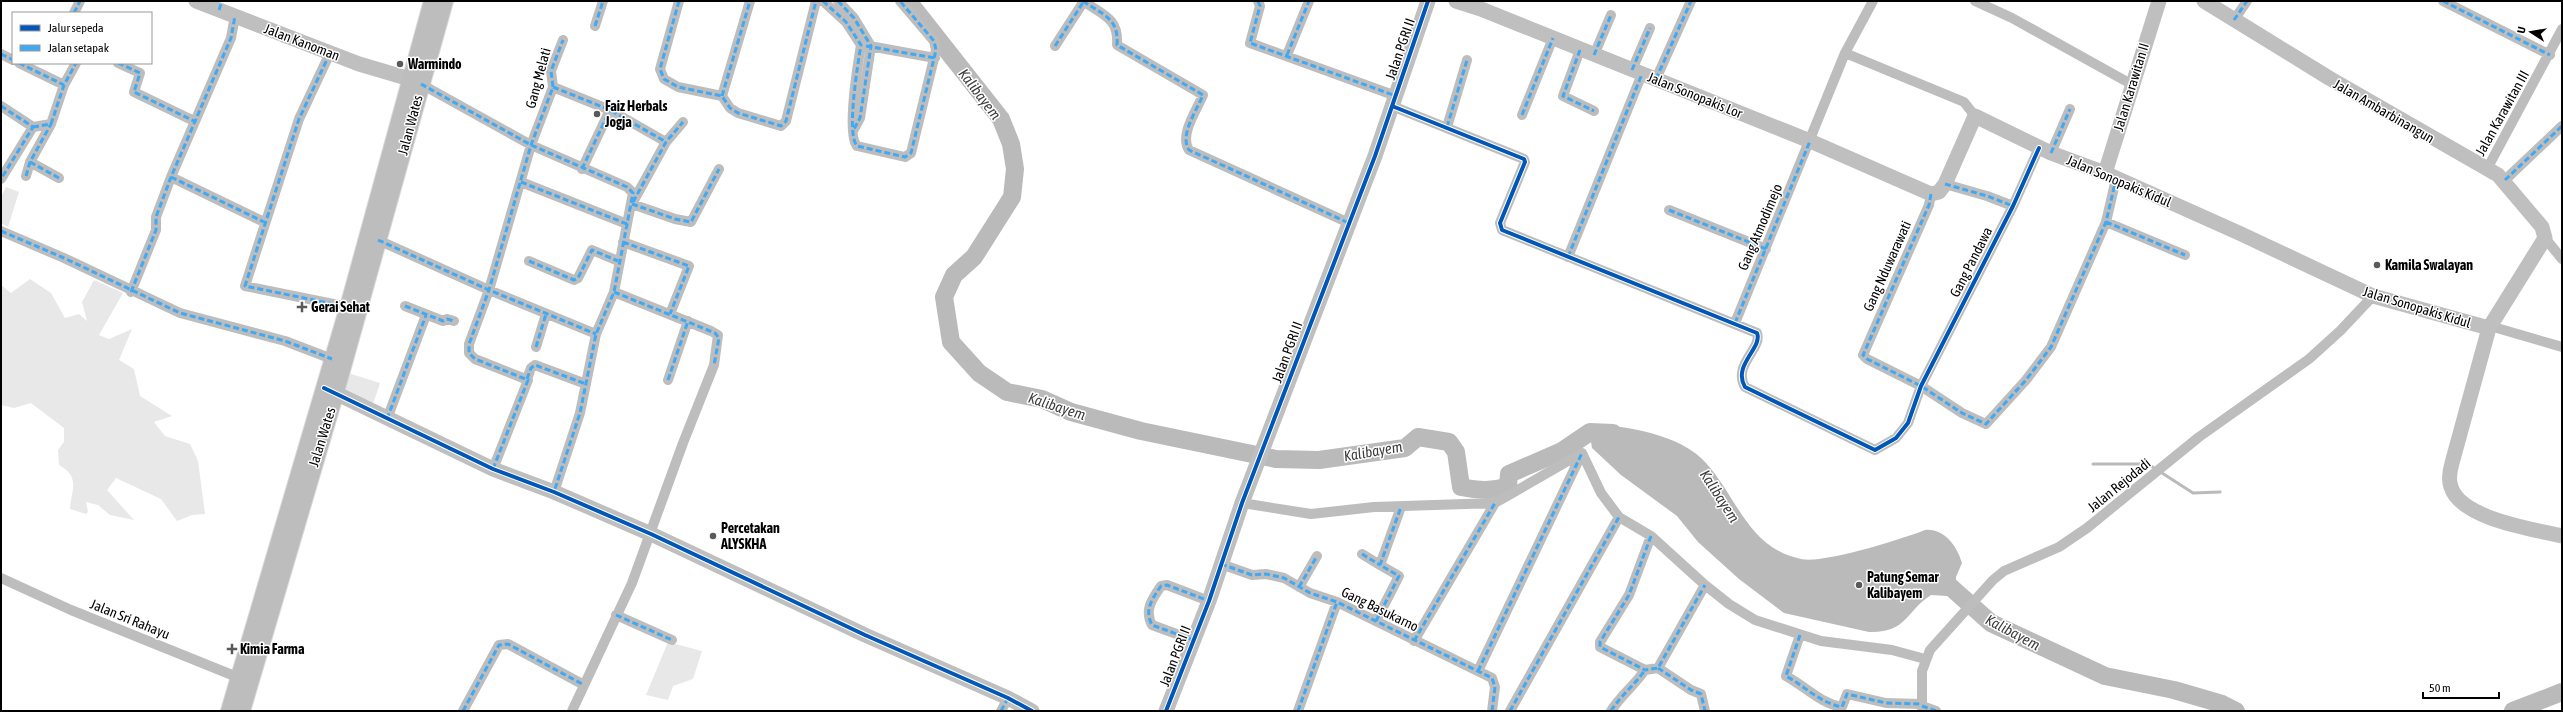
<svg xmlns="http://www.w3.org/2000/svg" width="2563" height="712" viewBox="0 0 2563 712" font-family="'Asap Condensed',sans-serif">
<rect width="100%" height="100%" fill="#fff"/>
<!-- green -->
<path fill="#e8e8e8" d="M6 187 19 192 8 227 1 223V197Z
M30 279 51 293 65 318 79 314 87 321 82 302 94 280 123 293 99 335 109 339 132 329 119 360 134 369 140 396 172 416 154 422 165 436 190 444 198 461 205 514 192 515 177 521 161 499 116 478 107 490 134 520 110 515 98 505 86 502 88 512 86 514 70 509C72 488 80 477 59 465L58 450 64 442V428L31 403 14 408 1 405V285L11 293Z
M345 372 380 383 372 407 340 390Z
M668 642 702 651 693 679 673 686 668 700 646 695Z"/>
<!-- water -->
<path fill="#bababa" d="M1588 424C1623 425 1681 434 1706 463 1737 497 1748 548 1801 559 1823 564 1902 539 1925 530 1944 528 1957 546 1962 563L1956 577V588L1947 596 1931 595C1905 612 1907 633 1869 632L1784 613 1739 579 1698 542 1677 516 1621 475 1592 448Z"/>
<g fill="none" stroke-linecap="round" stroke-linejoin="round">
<!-- stream -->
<path stroke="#bababa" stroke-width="3" d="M2093 464H2148L2193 493 2220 492"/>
<!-- river -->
<path stroke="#bababa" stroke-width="18" d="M908 1 1001 119 1011 144 1015 169 1012 197 974 257 954 275 944 297 951 342 979 373 1007 392 1042 399 1071 412 1141 431 1276 459 1319 460 1405 448 1418 437 1449 442 1456 452 1461 487C1477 490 1492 492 1508 486L1509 474 1562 451 1590 432 1613 433
M1936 574 1991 623 2034 643 2105 676 2174 690 2222 704 2236 711
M2513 711 2562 692"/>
<!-- primary casing -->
<g stroke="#dbdbdb" stroke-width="18">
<path id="primary" d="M229 711 348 307 432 1
M242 711 336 392 445 1"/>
</g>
<!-- street -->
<path stroke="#bdbdbd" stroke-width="10" d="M679 1 660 69 664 79 678 87 722 96 730 108 738 113 781 126 786 121 816 1
M823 1 846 22 861 45C858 63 846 134 857 146L905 157 911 153 936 50 934 41 900 1
M838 1 854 18 871 46 860 118 854 129
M1083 1C1103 15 1119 18 1117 45L1203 95C1197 110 1179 135 1189 150L1349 223
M1258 1 1260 6 1250 43 1396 96
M1975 1 2012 18 2131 84
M2443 1 2550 55
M74 13 80 1
M2234 20 2247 1
M595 26 603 1
M864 45 935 58
M1055 46 1084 1
M1580 50 1563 96 1594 111
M330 53 299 119 245 286 348 307
M1845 53 1964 102 1975 116
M1 54 13 60
M1287 55 1309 1
M1594 55 1611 15
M19 63 64 85
M118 63 140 73 134 92 194 121
M1632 70 1650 28
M1656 79 1691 1
M421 84 531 145 627 187 633 193 614 292 596 334 580 413 554 492
M553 87 610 110 666 142
M722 96 750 1
M1 106 33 127 1 179
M1392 106 1524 159 1525 162 1500 223 1502 230 1757 333C1763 348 1732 365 1745 387L1875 450 1896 438 1908 423 1921 386 2013 206 2039 148
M1522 115 1553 38
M33 127 51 124 64 85 76 63
M1447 127 1467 60
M2051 153 2070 109
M30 162 59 178
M582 169 610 110
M2487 169 2562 29
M26 176 30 162 51 124
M171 177 264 222
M2505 180 2562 126
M521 182 627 224
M1945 184 1987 196 2013 206
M1931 194 1929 205 1863 355 1867 359 1921 386 1962 413 1986 424 2026 380 2051 347 2106 222 2116 179
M633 202 666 142 683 122
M632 204 675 219 691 222 719 169
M1669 210 1766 249
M2106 222 2185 255
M1 231 64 258 180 313 285 341 332 359
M2545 238 2562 259
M378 240 489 290 596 334
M623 242 689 266 670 314
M1568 257 1642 74
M529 261 574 280 578 278 592 250 618 261
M131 292 156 230V217L171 177 231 38 235 16
M405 306 443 321 447 319 454 321
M1735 323 1845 53 1873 1
M2490 326 2562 347
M536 347 546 314
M527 379 531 368 535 365 586 384
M668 380 688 321
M387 419 426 315
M1582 453 1601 493 1619 517 1651 536 1705 585 1729 604 1755 620 1821 641 1892 650 1925 659
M493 469 528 380 475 359 469 353V344L489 290 531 145 553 87 551 71 563 40
M1242 503 1311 514 1374 507 1495 503 1582 453
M1651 536 1629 595 1600 642V647L1645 670 1658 668 1705 585
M1362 554 1380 565
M1221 564 1252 575 1266 574 1284 578 1310 593 1337 602 1492 678 1495 687 1492 711
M1 578 71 610 242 679
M1299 587 1317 556
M616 615 672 640
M1376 621 1399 576 1380 565 1401 507
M1800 635 1786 676C1806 687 1820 703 1842 707L1847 694 1886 703 1921 704
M1193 640 1152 625C1144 610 1152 599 1161 586L1167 585 1209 601
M1414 641 1495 503
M1658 668 1691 690 1701 694 1705 711
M1478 671 1582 453
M1922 706 1936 711
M463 711 499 645 508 644 584 685
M572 711 632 583 683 443 714 365 718 335 711 331 614 292
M1001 711 1008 698
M1298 711 1337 602
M1510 711 1619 517
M1611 711C1621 695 1634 686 1645 670
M1922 711V671L1930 650 1993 580 2004 571 2059 547 2087 528 2199 437 2309 359 2340 331 2373 296"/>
<!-- secondary -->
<path stroke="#bfbfbf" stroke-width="15" d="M196 1 359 64 410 79
M1456 1 1481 9 1810 141 1931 194 1939 192 1945 184 1975 116 2051 153 2105 173 2239 233 2373 296 2489 328
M2204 1 2329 78 2498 175 2542 227 2545 238 2489 328 2452 463C2450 470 2448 479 2451 487 2461 519 2533 529 2562 536
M2105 173 2159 1
M325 388 493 469 554 492 651 534 865 635 1008 698 1032 711
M1166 711 1209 601 1242 503 1375 156 1428 1"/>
<!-- primary -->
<use href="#primary" stroke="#bdbdbd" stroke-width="16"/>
<!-- quiet -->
<path stroke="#3fa9f5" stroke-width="3" stroke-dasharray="6 3" stroke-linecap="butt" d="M679 1 660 69 664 79 678 87 722 96 730 108 738 113 781 126 786 121 816 1
M823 1 846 22 861 45C858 63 846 134 857 146L905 157 911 153 936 50 934 41 900 1
M838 1 854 18 871 46 860 118 854 129
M1083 1C1103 15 1119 18 1117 45L1203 95C1197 110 1179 135 1189 150L1349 223
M1258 1 1260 6 1250 43 1396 96
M2443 1 2550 55
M219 10 222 1
M74 13 80 1
M2234 20 2247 1
M595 26 603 1
M866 46 935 58
M1055 46 1084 1
M1580 50 1563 96 1594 111
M330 53 299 119 245 286 348 307
M1 54 13 60
M1287 55 1309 1
M1594 55 1611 15
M19 63 64 85
M118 63 140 73 134 92 194 121
M1632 70 1650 28
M1656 79 1691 1
M421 84 531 145 627 187 633 193 614 292 596 334 580 413 554 492
M553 87 610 110 666 142
M722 96 750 1
M1 106 33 127 1 179
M1522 115 1553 38
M33 127 51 124 64 85 76 63
M1447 127 1467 60
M2051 153 2070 109
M30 162 59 178
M582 169 610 110
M26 176 30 162 51 124
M171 177 264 222
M2505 180 2562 126
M521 182 627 224
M1945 184 1987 196 2013 206
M1931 194 1929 205 1863 355 1867 359 1921 386 1962 413 1986 424 2026 380 2051 347 2106 222 2116 179
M633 202 666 142 683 122
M632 204 675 219 691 222 719 169
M1669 210 1766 249
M2106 222 2185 255
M1 231 64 258 180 313 285 341 332 359
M378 240 489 290 596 334
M623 242 689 266 670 314
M1568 257 1642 74
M529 261 574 280 578 278 592 250 618 261
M131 292 156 230V217L171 177 231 38 235 16
M614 292 715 333 719 338 714 365
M405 306 443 321 447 319 454 321
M1735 323 1810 141
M536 347 546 314
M527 379 531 368 535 365 586 384
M668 380 688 321
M387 419 426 315
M493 469 528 380 475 359 469 353V344L489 290 531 145 553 87 551 71 563 40
M1651 536 1629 595 1600 642V647L1645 670 1658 668 1705 585
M1362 554 1380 565
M1221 564 1252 575 1266 574 1284 578 1310 593 1337 602 1492 678 1495 687 1492 711
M1299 587 1317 556
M616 615 672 640
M1376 621 1399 576 1380 565 1401 507
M1800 635 1786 676C1806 687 1820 703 1842 707L1847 694 1886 703 1921 704
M1193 640 1152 625C1144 610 1152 599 1161 586L1167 585 1209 601
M1414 641 1495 503
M1658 668 1691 690 1701 694 1705 711
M1478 671 1582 453
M1922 706 1936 711
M463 711 499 645 508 644 584 685
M1001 711 1008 698
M1298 711 1337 602
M1510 711 1619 517
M1611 711C1621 695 1634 686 1645 670"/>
<!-- cycleway casing -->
<g stroke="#fff" stroke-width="6">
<path id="cycleway" d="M1392 106 1524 159 1525 162 1500 223 1502 230 1757 333C1763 348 1732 365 1745 387L1875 450 1896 438 1908 423 1921 386 2013 206 2039 148
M324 388 493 469 554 492 651 534 865 635 1008 698 1032 711
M1166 711 1209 601 1242 503 1375 156 1428 1"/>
</g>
<!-- cycleway -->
<use href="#cycleway" stroke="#0057b8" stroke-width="4"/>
</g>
<!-- markers -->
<g fill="#595959" stroke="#fff" stroke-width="1.5">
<circle cx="400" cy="64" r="4"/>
<circle cx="597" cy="114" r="4"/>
<circle cx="2377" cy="265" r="4"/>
<path d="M300 301h4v4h4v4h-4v4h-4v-4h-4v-4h4z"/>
<circle cx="713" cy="536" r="4"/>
<circle cx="1859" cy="585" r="4"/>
<path d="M230 643h4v4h4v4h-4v4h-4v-4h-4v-4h4z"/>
</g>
<g text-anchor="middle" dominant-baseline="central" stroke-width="3" stroke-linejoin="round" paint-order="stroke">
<!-- street labels -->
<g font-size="14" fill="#000" stroke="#fff">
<text transform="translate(302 42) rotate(21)">Jalan Kanoman</text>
<text transform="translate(1400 49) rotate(-71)">Jalan PGRI II</text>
<text transform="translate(538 78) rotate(-75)">Gang Melati</text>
<text transform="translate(2131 87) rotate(-73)">Jalan Karawitan II</text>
<text transform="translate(1695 95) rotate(22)">Jalan Sonopakis Lor</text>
<text transform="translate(2384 111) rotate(30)">Jalan Ambarbinangun</text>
<text transform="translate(2502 113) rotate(-61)">Jalan Karawitan III</text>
<text transform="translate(410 125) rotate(-75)">Jalan Wates</text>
<text transform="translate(2119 181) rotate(23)">Jalan Sonopakis Kidul</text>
<text transform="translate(1760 227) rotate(-67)">Gang Atmodimejo</text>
<text transform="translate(1971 262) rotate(-63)">Gang Pandawa</text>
<text transform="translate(1887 266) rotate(-66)">Gang Nduwarawati</text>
<text transform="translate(2417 307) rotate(17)">Jalan Sonopakis Kidul</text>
<text transform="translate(1287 352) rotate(-70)">Jalan PGRI II</text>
<text transform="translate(322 437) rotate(-73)">Jalan Wates</text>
<text transform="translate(2119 485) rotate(-39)">Jalan Rejodadi</text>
<text transform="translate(1380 609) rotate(26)">Gang Basukarno</text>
<text transform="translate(130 619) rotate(22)">Jalan Sri Rahayu</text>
<text transform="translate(1175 656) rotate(-69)">Jalan PGRI II</text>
</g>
<!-- poi labels -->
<g font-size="14" font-weight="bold" fill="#000" stroke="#fff" text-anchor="start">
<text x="408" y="64">Warmindo</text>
<text x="605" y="106">Faiz Herbals<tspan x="605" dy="16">Jogja</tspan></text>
<text x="2385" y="265">Kamila Swalayan</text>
<text x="311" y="307">Gerai Sehat</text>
<text x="721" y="528">Percetakan<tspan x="721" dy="16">ALYSKHA</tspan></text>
<text x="1867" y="577">Patung Semar<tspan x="1867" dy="16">Kalibayem</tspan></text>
<text x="240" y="649">Kimia Farma</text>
</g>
<!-- water labels -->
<g font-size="15" font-style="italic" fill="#3e3e3e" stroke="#fff">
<text transform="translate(980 94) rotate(53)">Kalibayem</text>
<text transform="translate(1057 406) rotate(18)">Kalibayem</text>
<text transform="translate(1373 451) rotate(-10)">Kalibayem</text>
<text transform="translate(1720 496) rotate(57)">Kalibayem</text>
<text transform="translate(2013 632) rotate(28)">Kalibayem</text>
</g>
</g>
<!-- border -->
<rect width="2563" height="712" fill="none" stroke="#000000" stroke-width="4"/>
<!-- legend -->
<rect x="12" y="12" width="140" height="52" fill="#ffffff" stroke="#999999"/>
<rect x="20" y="25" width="20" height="6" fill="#0057b8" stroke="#999999"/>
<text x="48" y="32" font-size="12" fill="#000000">Jalur sepeda</text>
<rect x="20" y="45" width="20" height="6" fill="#3fa9f5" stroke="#999999"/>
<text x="48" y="52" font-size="12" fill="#000000">Jalan setapak</text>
<!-- north arrow -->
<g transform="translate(2531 32) rotate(282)" stroke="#ffffff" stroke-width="3" paint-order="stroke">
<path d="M0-3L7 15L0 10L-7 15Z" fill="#000000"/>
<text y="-6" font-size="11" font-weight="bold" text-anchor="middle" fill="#000000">U</text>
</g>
<!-- scale -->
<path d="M2423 692v6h76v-6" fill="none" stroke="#000000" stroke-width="2"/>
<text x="2429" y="692" font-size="12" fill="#000000" stroke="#ffffff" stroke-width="3" paint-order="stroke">50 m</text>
</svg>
